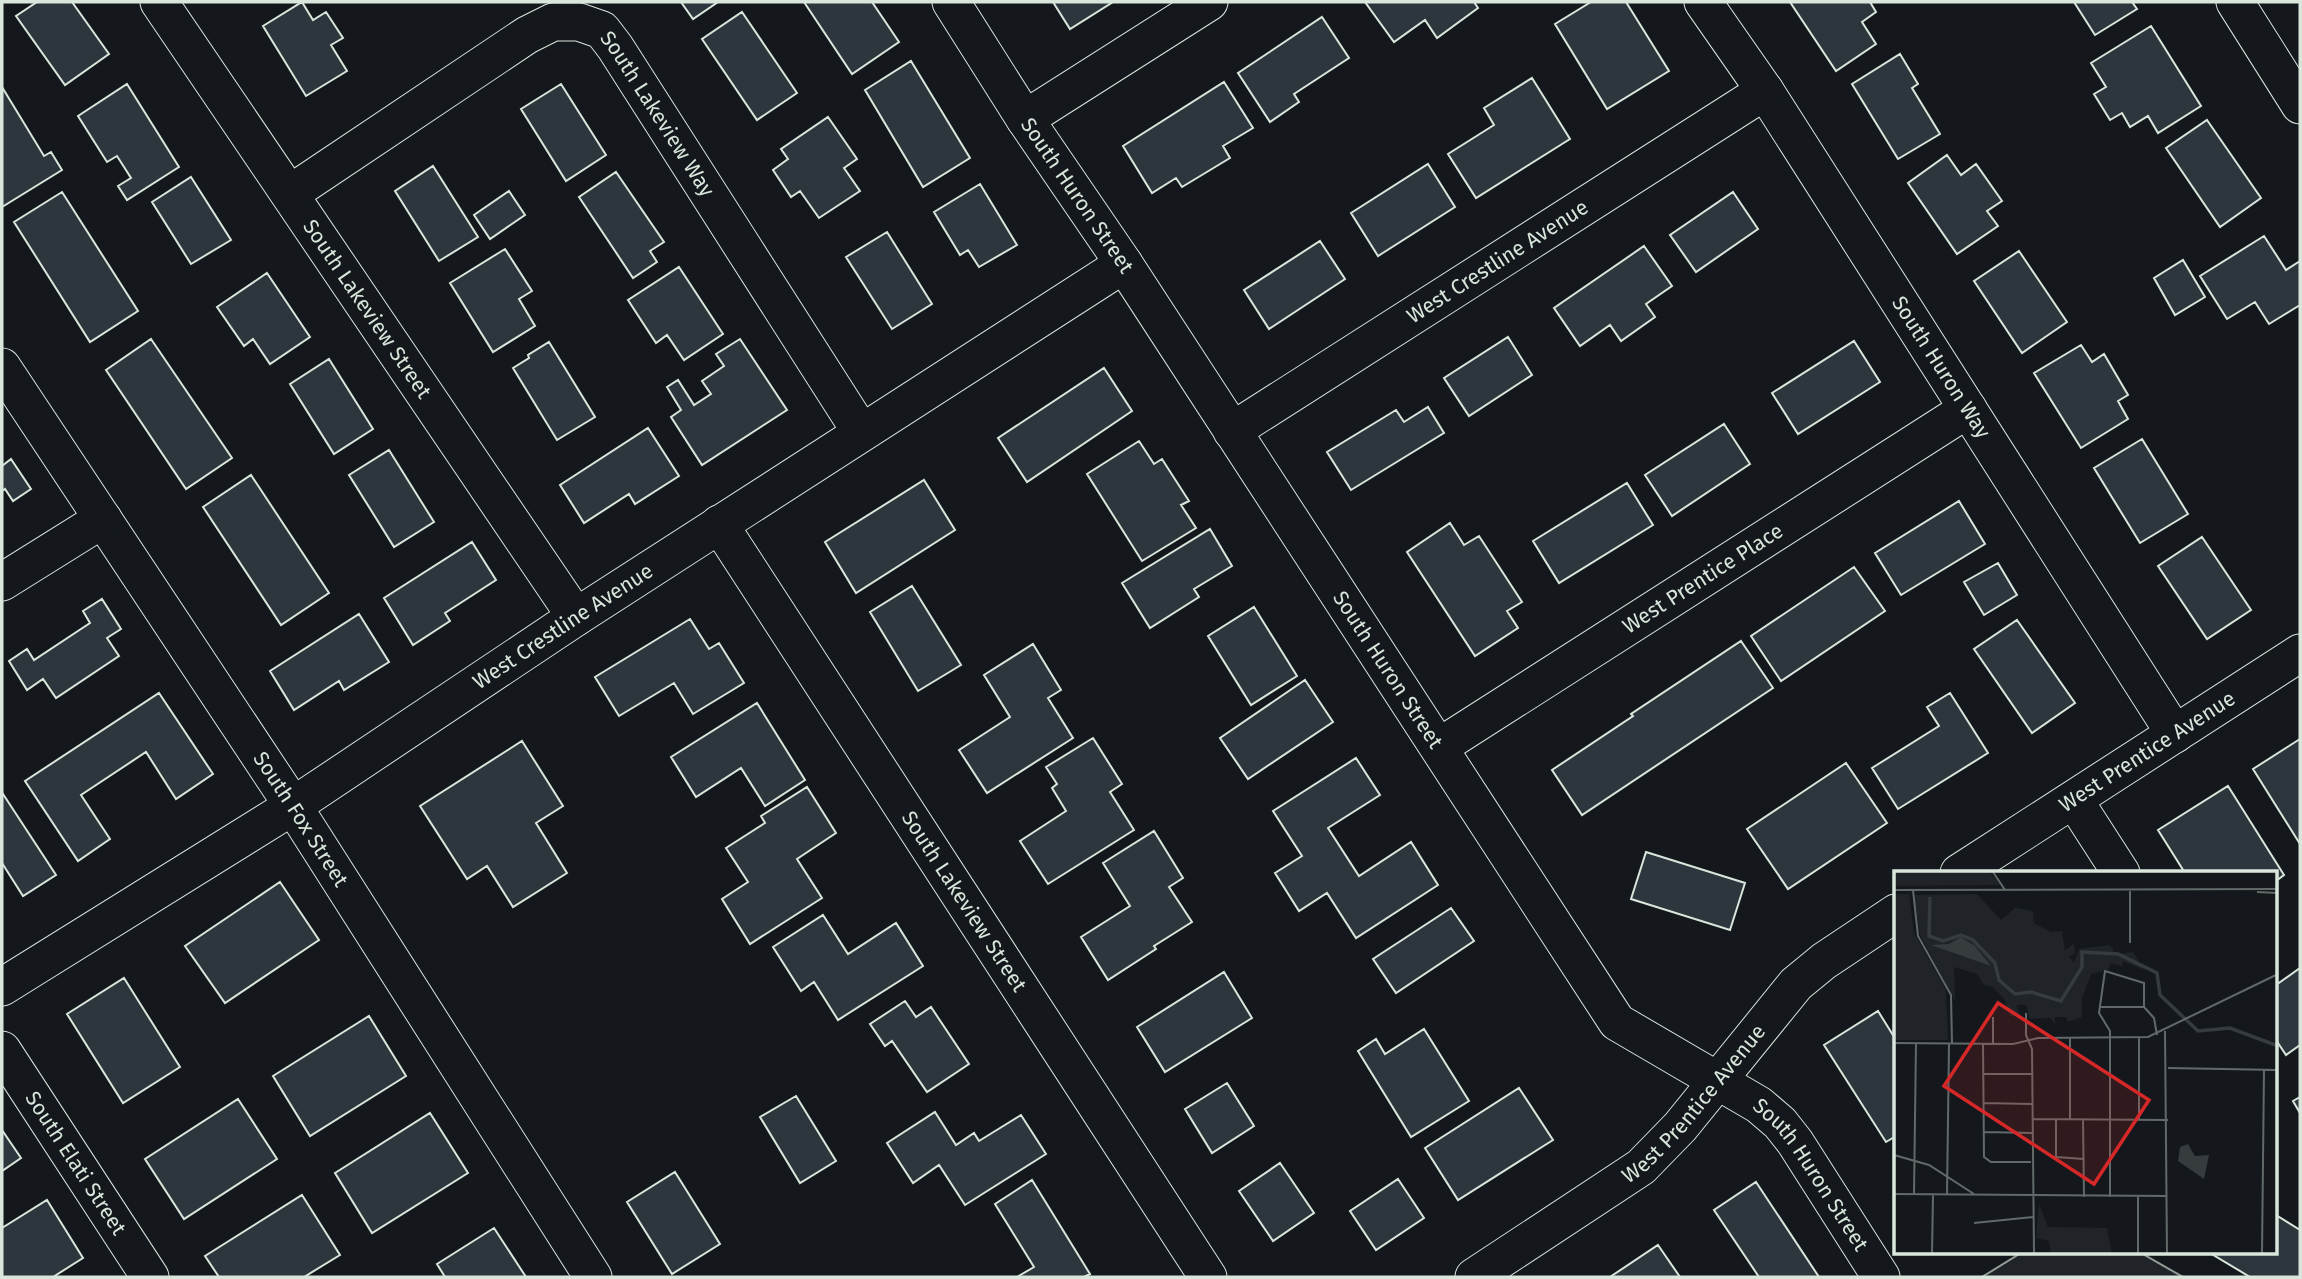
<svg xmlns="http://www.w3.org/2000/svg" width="2302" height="1279" viewBox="0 0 2302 1279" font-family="'Fira Sans',sans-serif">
<rect width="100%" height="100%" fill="#14181c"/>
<!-- green -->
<path fill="#202428" stroke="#939e99" stroke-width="2" d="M2021 1253H2141L2183 1277H1982Z"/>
<!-- building -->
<path fill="#2c363c" stroke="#d8e6dc" stroke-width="2" d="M37 2H72L109 54 65 85 16 16Z
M302 2 313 20 326 12 343 38 331 45 347 71 306 96 263 26Z
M681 2H718L693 19Z
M804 2H872L899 42 852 74Z
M1053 2H1113L1070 29Z
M1365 2H1474L1478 8 1437 38 1425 20 1394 42Z
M1591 2H1626L1669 71 1607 109 1555 24Z
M1790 2H1870L1876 12 1862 22 1876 44 1836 71Z
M2074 2H2132L2137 9 2095 35Z
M742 12 797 93 757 120 702 39Z
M1322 17 1349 58 1294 94 1299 102 1270 122 1238 73Z
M2151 26 2201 106 2158 133 2148 116 2130 127 2122 113 2110 120 2094 94 2106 87 2091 63Z
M1900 54 1918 84 1912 88 1940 134 1898 159 1852 84Z
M911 61 970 158 923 187 865 90Z
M1532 78 1570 139 1476 198 1448 154 1494 125 1484 108Z
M1224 82 1253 128 1223 146 1230 158 1182 187 1176 178 1152 193 1123 146Z
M127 84 179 167 127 200 118 186 131 178 117 156 107 162 78 116Z
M561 84 606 155 566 181 521 109Z
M2 87 44 156 51 152 62 170 2 207Z
M828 117 857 159 844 168 860 191 819 218 800 191 791 197 773 170 788 159 781 149Z
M2207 120 2261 198 2220 227 2166 148Z
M1947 155 1961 175 1976 164 2002 201 1987 211 1998 226 1957 254 1908 183Z
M1428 164 1455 207 1378 256 1351 213Z
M433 166 478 237 439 261 395 191Z
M616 172 664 242 650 251 657 262 633 278 579 197Z
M191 177 231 240 191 264 152 202Z
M980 184 1017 245 979 267 968 250 960 255 934 212Z
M509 191 525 215 490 239 474 215Z
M62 192 138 311 90 342 14 222Z
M1733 192 1758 229 1696 272 1670 235Z
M887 232 932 304 892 329 846 257Z
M2264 236 2286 270 2300 261V305L2269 324 2255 302 2227 319 2200 276Z
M1320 241 1345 279 1269 329 1244 290Z
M1644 246 1672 286 1646 304 1655 317 1621 341 1610 325 1580 346 1554 308Z
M505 249 532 291 519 299 535 326 493 352 450 283Z
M2019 251 2067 322 2022 353 1974 281Z
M2183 260 2205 297 2175 315 2154 278Z
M679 267 723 334 684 360 667 335 656 343 628 300Z
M267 273 310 337 270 364 253 339 244 346 217 307Z
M1508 337 1532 375 1469 416 1444 378Z
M151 339 232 458 186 489 106 370Z
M740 339 787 410 702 465 671 417 681 410 667 387 678 380 694 405 711 394 702 381 724 366 716 354Z
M1854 341 1880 382 1798 434 1772 393Z
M549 342 595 417 557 440 513 368 529 358 528 355Z
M2081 345 2092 362 2104 354 2128 395 2118 401 2128 419 2081 448 2034 373Z
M329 359 373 429 334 454 290 384Z
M1104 368 1132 411 1027 482 998 438Z
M1428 407 1444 433 1351 490 1327 452 1396 410 1404 422Z
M1724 424 1750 464 1672 516 1645 475Z
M648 428 679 476 635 504 629 494 584 523 560 485Z
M2142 439 2188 514 2140 543 2094 468Z
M1139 441 1154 464 1162 459 1189 501 1181 505 1196 528 1142 561 1087 474Z
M389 450 434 522 394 547 349 475Z
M11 459 31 489 13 501 5 489 2 491V466Z
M251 475 329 593 281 625 203 507Z
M924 480 955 530 856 593 825 542Z
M1627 483 1653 525 1559 583 1533 541Z
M1959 501 1985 544 1901 595 1875 553Z
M1450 523 1464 545 1479 536 1522 602 1507 611 1518 628 1475 656 1407 552Z
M1210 529 1232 566 1194 589 1199 597 1150 628 1122 583Z
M2202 537 2251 610 2207 639 2158 566Z
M472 542 496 580 445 613 450 621 413 645 384 598Z
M1998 563 2017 595 1984 615 1964 582Z
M1854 567 1885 611 1781 681 1751 636Z
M912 586 961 665 918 691 870 612Z
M102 599 121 629 107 638 119 656 56 698 43 679 27 690 9 661 27 649 34 660 90 623 83 611Z
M1254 607 1297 676 1251 705 1208 636Z
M359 614 389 662 344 690 339 681 294 710 270 671Z
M690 619 709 649 719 643 744 683 693 714 674 683 619 716 595 677Z
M2017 620 2075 703 2032 733 1974 649Z
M1741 641 1773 688 1582 815 1552 770 1633 716 1631 714Z
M1033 644 1061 690 1048 698 1073 738 987 793 959 750 1010 717 984 675Z
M1305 680 1333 722 1248 779 1220 738Z
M159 693 213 774 176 799 146 752 81 795 110 839 78 861 25 781Z
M1950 693 1988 753 1898 809 1872 768 1939 726 1927 707Z
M757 703 805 780 765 806 741 768 696 797 671 757Z
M1093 738 1122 784 1110 792 1134 830 1048 884 1020 841 1066 811 1052 788 1057 784 1046 767Z
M2300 739V844L2253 769Z
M522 741 563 806 536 823 567 873 513 907 487 866 467 879 420 806Z
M1356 758 1380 795 1328 828 1359 876 1411 842 1438 885 1356 938 1327 893 1299 911 1275 873 1302 856 1273 811Z
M1846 763 1887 823 1788 889 1747 829Z
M2228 786 2284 875 2276 881V873H2185L2158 830Z
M807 787 836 833 797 859 822 898 750 944 722 899 748 882 726 848 765 823 761 816Z
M3 794 56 875 23 896 2 863V795Z
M1154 831 1183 878 1169 887 1192 922 1154 946 1156 949 1108 980 1081 937 1130 906 1103 863Z
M1646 852 1745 883 1730 930 1631 899Z
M280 882 319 940 225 1003 185 946Z
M1451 908 1474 941 1396 993 1373 959Z
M823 915 848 954 896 923 923 966 838 1020 814 982 801 991 773 947Z
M2300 968V1045L2286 1055 2276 1040V985Z
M1224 972 1252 1018 1165 1072 1137 1027Z
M124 978 180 1067 123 1103 67 1014Z
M905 1001 916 1017 931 1007 969 1064 927 1092 892 1041 885 1046 870 1024Z
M1878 1011 1896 1040V1136L1886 1142 1824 1045Z
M369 1016 406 1076 310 1136 273 1076Z
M1424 1029 1469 1101 1411 1137 1358 1051 1376 1039 1385 1054Z
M1227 1083 1254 1126 1212 1153 1185 1109Z
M1519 1088 1553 1140 1458 1200 1425 1148Z
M796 1096 836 1161 800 1183 760 1117Z
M2300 1097V1113L2293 1101Z
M238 1099 277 1159 184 1219 145 1159Z
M935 1112 956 1145 974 1133 979 1141 1021 1115 1046 1154 965 1205 939 1165 913 1183 887 1143Z
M430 1113 468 1173 372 1233 335 1173Z
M2 1130 21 1158 2 1171Z
M1280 1163 1314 1213 1273 1241 1239 1191Z
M675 1172 720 1244 672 1274 627 1202Z
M1398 1179 1424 1218 1376 1250 1350 1211Z
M1032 1180 1090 1274 1084 1277H1017L1034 1267 995 1204Z
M1756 1182 1819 1277H1759L1714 1210Z
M302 1195 340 1255 304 1277H219L205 1256Z
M47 1200 83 1258 53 1277H2V1228Z
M2276 1215 2300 1230V1277H2250L2210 1253H2276Z
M494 1228 526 1277H445L437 1264Z
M1658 1245 1680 1277H1610Z"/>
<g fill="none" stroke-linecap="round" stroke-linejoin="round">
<!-- minor casing -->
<g stroke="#d8e6dc" stroke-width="39">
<g id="minor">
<path id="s1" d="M159 2 576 617"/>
<path id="s2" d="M951 2 1025 119 1124 264 1617 1022 1759 1105 1780 1123 1795 1142 1881 1277"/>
<path id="s3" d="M1703 2 1765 91 2175 734"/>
<path d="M2235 2 2300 105"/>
<path d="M1025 119 1209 2"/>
<path id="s4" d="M291 193 527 35 553 22H579L602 30 615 47 861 432"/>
<path id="s5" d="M2 367 293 806 593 1277"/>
<path id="s6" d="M1232 431 1765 91"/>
<path id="s7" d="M719 524 1208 1277"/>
<path d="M2 582 103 519"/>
<path id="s8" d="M1439 747 1968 409"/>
<path d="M2074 800 2121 873"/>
<path id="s9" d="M1959 873 2300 653"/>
<path id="s10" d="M2 987 293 806 576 617 1124 264"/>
<path id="s11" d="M2 1050 150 1277"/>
<path id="s12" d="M1474 1277 1641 1167 1680 1127 1796 984 1824 961 1896 913"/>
</g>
</g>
<!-- minor -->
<use href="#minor" stroke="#14181c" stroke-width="37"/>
</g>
<g text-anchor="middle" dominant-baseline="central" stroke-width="5" stroke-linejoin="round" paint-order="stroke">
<!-- street labels -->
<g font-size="21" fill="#d8e6dc" stroke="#14181c">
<text stroke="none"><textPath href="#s4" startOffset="464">South Lakeview Way</textPath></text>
<text stroke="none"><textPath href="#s2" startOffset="231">South Huron Street</textPath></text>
<text stroke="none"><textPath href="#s6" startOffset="315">West Crestline Avenue</textPath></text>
<text stroke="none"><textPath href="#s1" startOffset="371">South Lakeview Street</textPath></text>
<text stroke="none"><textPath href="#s3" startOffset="436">South Huron Way</textPath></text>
<text stroke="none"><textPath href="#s8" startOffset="313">West Prentice Place</textPath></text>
<text stroke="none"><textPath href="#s10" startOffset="667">West Crestline Avenue</textPath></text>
<text stroke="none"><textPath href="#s2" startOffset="798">South Huron Street</textPath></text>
<text stroke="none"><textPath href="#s9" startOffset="224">West Prentice Avenue</textPath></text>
<text stroke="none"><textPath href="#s5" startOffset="542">South Fox Street</textPath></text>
<text stroke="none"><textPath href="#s7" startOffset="450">South Lakeview Street</textPath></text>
<text stroke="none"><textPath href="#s12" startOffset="282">West Prentice Avenue</textPath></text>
<text stroke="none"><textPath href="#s11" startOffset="135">South Elati Street</textPath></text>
<text stroke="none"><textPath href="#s2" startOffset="1470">South Huron Street</textPath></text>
</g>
</g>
<!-- overview -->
<g transform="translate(1894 871)">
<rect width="383" height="383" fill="#14181c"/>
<path d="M0 1H96L106 14 0 15ZM0 23H15L20 62 52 119 54 169H0ZM83 23 107 49 121 37 139 40 140 52 157 61 168 60 171 80 180 72 181 83 175 85 180 92 185 78 215 74 220 79 216 84 239 81 250 99 229 90 228 95 216 92 215 99 197 103 188 127V146L174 151 172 146H161V153L156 147 135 148 133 134H122L127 145H116L110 128 99 116 90 114 83 103 60 96 61 129 26 64 20 24ZM145 333 154 356 213 357 218 383H157L155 370 142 367Z" fill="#202428"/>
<path d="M67 66 81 75 97 95 37 74 55 73ZM294 273 301 285 315 284 310 308 284 290 286 276Z" fill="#363b3e"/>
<path fill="none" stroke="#363b3e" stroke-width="3.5" d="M36 26 35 65 49 70 67 64 79 69 101 92 105 109 121 123 137 121 167 130 188 96V81L224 83 263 102 266 124 304 160 336 157 384 175"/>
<path fill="none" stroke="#626a69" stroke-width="2" d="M99 1 111 19M0 19 384 18M19 19 24 65 57 124 58 173M363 21 384 22M236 72V20M205 136H250M132 142V164L138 178 140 383M271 160 273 383M176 167V248M245 167V249M0 172 119 173 144 167 254 166 384 103M99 172V146M89 173 90 286 97 291H137M274 197 384 199M89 203H138M89 232 138 233M138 248 274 249M162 248V286L190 288M189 248 190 326M89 261 138 262M0 284 35 294 80 323M0 323 273 325M20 323 22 172M53 323 55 173M216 326V160L205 142 211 100 250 112V136L260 147 263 164M244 326V383M80 352 139 346M38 383 39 324M368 383 370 198"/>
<path fill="#d62828" fill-opacity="0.15" stroke="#d62828" stroke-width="3.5" d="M104 132 255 229 200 313 50 215Z"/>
<rect width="383" height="383" fill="none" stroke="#d8e6dc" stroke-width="3.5"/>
</g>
<!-- border -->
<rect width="2302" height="1279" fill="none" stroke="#d8e6dc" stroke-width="7"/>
</svg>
